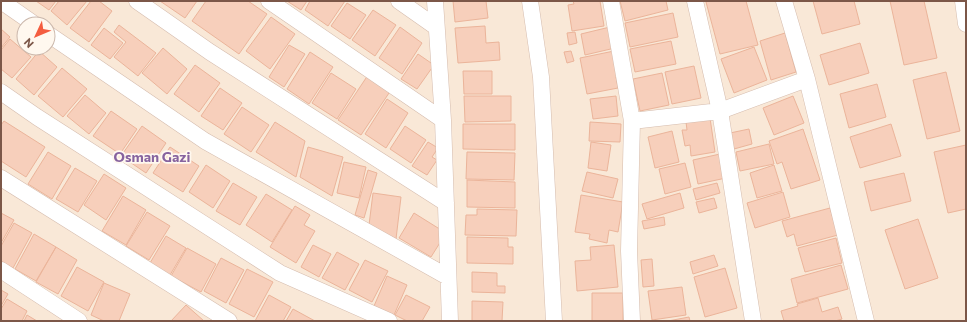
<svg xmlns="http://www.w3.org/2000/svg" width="967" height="322" viewBox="0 0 967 322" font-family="Commissioner,sans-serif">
<rect width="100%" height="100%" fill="#fef4e7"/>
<!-- residential -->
<path fill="#f9e8d7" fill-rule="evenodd" d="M1 1H966V321H1ZM24 24H48V48H24Z"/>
<!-- building -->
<path fill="#f7cfbb" stroke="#ebb49a" d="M36 1H56L49 10Z
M59 1H87L67 25 51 11Z
M91 1H99L112 11 89 42 70 28Z
M160 1H197L185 18Z
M206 1H248L267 14 239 54 192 21Z
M287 1H307L301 10Z
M310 1H345L328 26 305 10Z
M453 1H486L488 18 455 22Z
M573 1H600L604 26 572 31 568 5 574 4Z
M620 1H666L668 10 625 21Z
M708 1H746L758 45 720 54 706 2Z
M813 1H854L860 24 822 34Z
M890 1H924L937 58 904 65Z
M347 3 366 15 350 39 331 26Z
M373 10 396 25 375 56 352 40Z
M673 13 678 37 630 47 625 23Z
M271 17 295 34 270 69 246 51Z
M119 25 156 53 138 76 114 57 126 42 114 32Z
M485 26 486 43 499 42 500 60 458 63 455 28Z
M400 27 422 43 402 74 379 58Z
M610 27 615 48 585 55 581 34Z
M104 28 123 43 110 59 91 45Z
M1 29 10 37 1 48Z
M575 32 577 43 569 45 567 33Z
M785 33 796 72 771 80 760 41Z
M10 39 31 57 12 78 1 69V50Z
M671 41 676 64 635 72 630 49Z
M860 43 869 73 829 85 820 55Z
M289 45 305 54 284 87 269 77Z
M754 47 767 80 734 93 721 59Z
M163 48 187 69 167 94 142 73Z
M39 51 57 67 34 95 16 79Z
M571 51 574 61 567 63 564 52Z
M614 51 620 76 616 77 618 88 587 94 580 58Z
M310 52 333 67 309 104 287 89Z
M418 54 434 65 417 89 401 79Z
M195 65 220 83 199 112 174 94Z
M694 66 701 98 672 104 665 72Z
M62 68 87 89 63 117 38 96Z
M463 71H492V94H464Z
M946 72 960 131 927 139 913 80Z
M331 73 356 89 337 119 312 103Z
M662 73 669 105 640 111 633 79Z
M368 75 391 90 361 135 338 120Z
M877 84 886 117 849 128 840 94Z
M220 88 242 103 223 130 201 116Z
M85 95 106 113 89 134 67 116Z
M464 96H511V121L465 122Z
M616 96 618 116 593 119 590 99Z
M793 96 804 123 774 135 763 108Z
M387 99 408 113 386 148 365 134Z
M242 107 269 125 251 152 224 134Z
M111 111 137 129 120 154 93 136Z
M710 118 715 152 691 156 690 145 685 146 682 130H687L686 122Z
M4 121 45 147 26 177 1 161V125Z
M275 122 305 141 296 177 256 152Z
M590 122 621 124 620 142 589 141Z
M463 124H515V150L463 149Z
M891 124 901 156 860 168 850 137Z
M142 126 166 143 146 173 121 156Z
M405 126 426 140 411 163 390 149Z
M749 129 752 144 734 149 730 133Z
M803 129 820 180 791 189 782 162 777 164 769 141Z
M672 131 679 162 655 168 648 137Z
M428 142 438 148 432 157 437 160 427 175 412 166Z
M591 142 611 145 607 171 588 168Z
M769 144 774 164 740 171 736 152Z
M966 145V209L948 213 934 152Z
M170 147 199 166 183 192 153 173Z
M308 147 343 157 332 196 300 177Z
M48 152 71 166 52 199 28 184Z
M467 152 515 153 514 180 466 179Z
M720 154 726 178 698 184 693 160Z
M344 162 366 167 359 198 337 193Z
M685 163 691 187 665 194 659 169Z
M206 165 230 181 213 208 189 192Z
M774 165 782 191 757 198 750 173Z
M75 168 97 181 78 212 56 199Z
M368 170 377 173 364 218 355 215Z
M587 172 618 179 613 198 582 191Z
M904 173 911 201 871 211 864 182Z
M104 174 126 188 106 220 84 205Z
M467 180 515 182V208L467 207Z
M233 183 257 197 240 225 216 211Z
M717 183 720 193 696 200 693 189Z
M783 192 790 217 755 228 747 203Z
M373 193 401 197 396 239 369 225Z
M680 193 684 208 647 219 642 204Z
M266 194 292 210 272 242 246 225Z
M581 195 623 202 618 232 609 230 607 243 589 239 590 234 575 232Z
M123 196 146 210 126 245 102 231Z
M714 198 717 208 699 213 696 202Z
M295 206 310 215 304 225 315 231 296 263 270 247Z
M830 208 838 235 797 246 794 234 787 237 782 221Z
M477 209 517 210 516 236 465 235 466 215H477Z
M147 212 170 226 149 260 126 246Z
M1 213 14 220 1 243Z
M414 213 446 233 431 257 399 238Z
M664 217 665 225 644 229 642 221Z
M918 219 938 278 905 289 885 230Z
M14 223 32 233 13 268 1 261V246Z
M34 234 56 247 36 281 15 269Z
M166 236 186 248 170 275 150 263Z
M467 237 508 238V247H513V264L467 263Z
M836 238 842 263 805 272 798 248Z
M313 245 331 254 319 277 301 267Z
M614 245 618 287 577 291 575 261 591 260 590 247Z
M56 247 77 260 58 294 36 282Z
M187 248 216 264 201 292 171 276Z
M337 252 359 264 345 290 322 278Z
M714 255 718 266 693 274 690 262Z
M221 258 244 270 226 303 204 291Z
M652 259 654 286 643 287 641 260Z
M365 260 388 271 372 302 349 290Z
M841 265 848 289 797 303 791 279Z
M77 267 104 282 88 311 61 296Z
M725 268 737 308 705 317 694 277Z
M247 269 273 282 254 317 229 304Z
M472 272 497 273V286H505V293L472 292Z
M387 276 407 285 394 315 374 306Z
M104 283 130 294 119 321H104L91 315Z
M682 287 686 315 652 320 648 291Z
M1 290 8 294 1 306Z
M592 293H623V321H592Z
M269 295 291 307 283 321H255Z
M406 295 430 307 422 321H407L395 315Z
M818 298 822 312 838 307 842 319 835 321H784L781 311 798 306 797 304Z
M7 299 27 311 22 321H1V309Z
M472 301 503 302 502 321H472Z
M186 305 204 321H171Z
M293 309 315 321H286Z
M27 315 37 321H24Z
M689 317 690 321H668Z"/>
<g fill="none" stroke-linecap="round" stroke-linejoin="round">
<!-- minor casing -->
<g stroke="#d5bcae" stroke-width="17">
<path id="minor" d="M1 1 34 24
M137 1 210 52 446 203
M269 1 443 120
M399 1 436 27
M435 1 443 120 450 321
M530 1 541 77 554 321
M611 1 632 121 629 251 632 321
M695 1 720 111 753 321
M784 1 807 79 866 321
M963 1 966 24
M48 34 205 141 448 277
M1 92 37 117 280 273 389 321
M632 121 720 111 807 79
M1 178 229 321
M1 270 79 321"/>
</g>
<!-- minor -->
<use href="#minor" stroke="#fff" stroke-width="16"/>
</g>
<g text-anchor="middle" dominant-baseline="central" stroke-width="3.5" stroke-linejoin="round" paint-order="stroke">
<!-- district labels -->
<g font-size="14" font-weight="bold" fill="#87639f" stroke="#fff8ef">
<text x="152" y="156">Osman Gazi</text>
</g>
</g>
<!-- border -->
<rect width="967" height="322" fill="none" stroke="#7c5748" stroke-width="4"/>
<!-- north arrow -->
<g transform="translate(36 36) rotate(226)"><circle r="19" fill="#fff8ef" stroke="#cbb8ac"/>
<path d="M0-3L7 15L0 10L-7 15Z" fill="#f45d40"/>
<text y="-6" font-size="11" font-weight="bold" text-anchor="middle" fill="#7c5748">N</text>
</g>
</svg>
